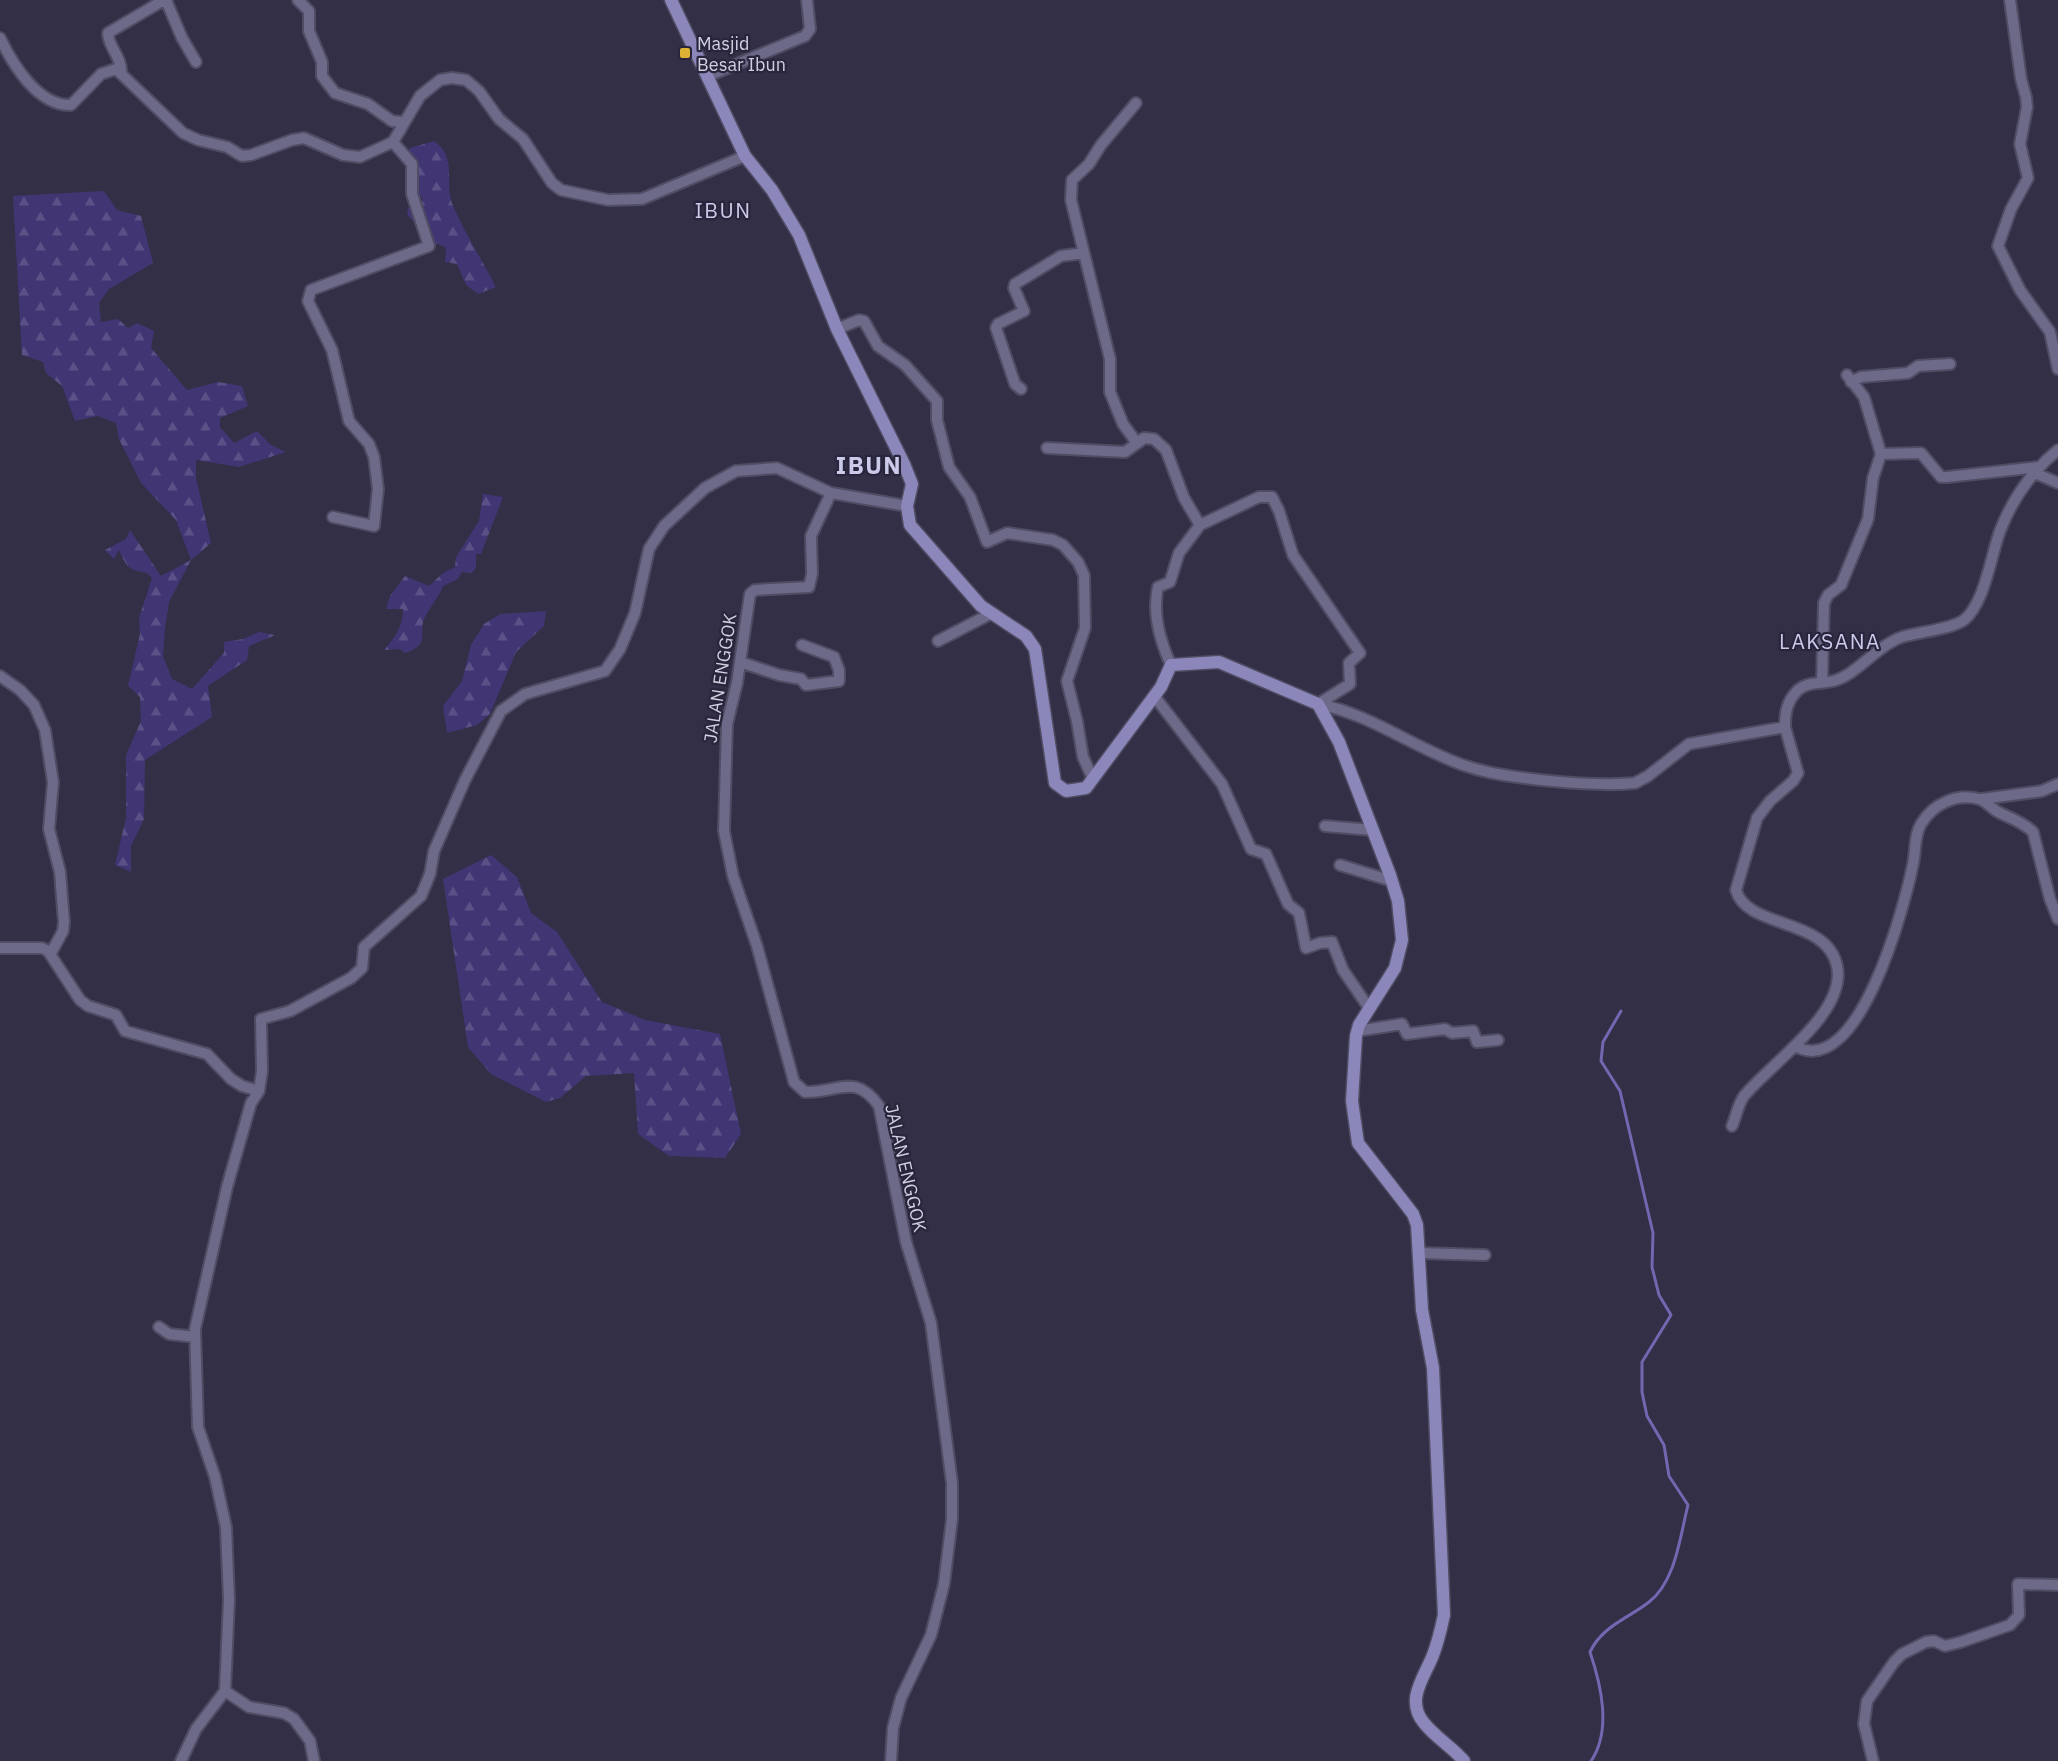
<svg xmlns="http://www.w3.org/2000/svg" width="2058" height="1761" viewBox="0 0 2058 1761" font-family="'IBM Plex Sans',sans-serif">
<defs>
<pattern id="forest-firs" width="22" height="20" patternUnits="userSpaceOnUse" patternTransform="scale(1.5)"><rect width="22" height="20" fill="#413573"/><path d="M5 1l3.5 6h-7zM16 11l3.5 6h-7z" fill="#5b5187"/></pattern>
</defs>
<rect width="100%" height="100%" fill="#322f47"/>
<!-- forest -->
<path fill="url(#forest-firs)" d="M434 141C455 156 447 175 450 196 452 211 487 269 496 287L478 294 466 285 457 264 445 262 446 248 428 239 407 214 408 208 421 205 423 199 410 188 408 153 410 148Z
M104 191 117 210 141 216 153 263 109 289 99 303 101 322 118 319 128 328 137 323 154 331 151 348 187 390 218 382 242 386 248 406 220 418V427L234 443 257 431 271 445 286 452 239 467 196 460V478L211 543 191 560 169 602 165 628 163 656 172 679 192 689 224 653V642L243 639 259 632 275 635 249 646 247 660 208 686 212 717 145 760 144 819 131 846V872L115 865 126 818V755L141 721 140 697 128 686 140 634 139 618 152 578 147 573C128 570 127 567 119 550L114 559 105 550 126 539 130 530 161 576 191 560 176 520 141 483 119 439 116 423 98 416 75 421 62 386 46 373 43 362 22 355 13 196Z
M483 494 503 497 481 554H476V568L472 573 462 572 458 579 443 586C439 597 432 604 426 615 416 632 433 644 405 653L400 649 384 650C395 637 403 627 403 609H386L390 596 405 576 429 586 443 573 455 567 456 557 479 521Z
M546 611 544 626 516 652 490 714 477 725 447 733 443 706 462 681 471 645 484 624 500 614Z
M491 855 517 877 531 913 557 932 602 1002 645 1020 720 1034 741 1134 725 1158 669 1156 638 1134 634 1073 586 1076 560 1098 546 1102 491 1074 468 1047 443 879Z"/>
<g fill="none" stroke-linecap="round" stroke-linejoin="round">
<!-- stream -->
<path stroke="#7267b0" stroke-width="3" d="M1591 1761C1612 1730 1601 1685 1590 1652 1602 1626 1629 1618 1649 1602 1676 1581 1680 1536 1688 1505L1669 1476 1664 1445 1647 1416 1642 1392V1362L1671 1315 1659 1295 1652 1267 1653 1233 1620 1091 1601 1061 1603 1042 1621 1011"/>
<!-- minor casing -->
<g stroke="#4f4c63" stroke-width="14">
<path id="minor" d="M166 0 182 38 196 62
M298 0 309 11V31L322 62V76L335 93 368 104 392 121 402 122
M2010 0 2021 79 2026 97 2027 107 2020 144 2028 178 2011 209 1998 246 2020 290 2050 332 2058 369
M0 38C13 65 38 106 71 105L101 74 116 69 183 133 198 140 227 147 242 156 251 155 292 140 304 138 343 155 360 157 393 142 420 96 440 80 452 78 466 80 479 91 499 119 523 139 552 183 561 190 608 200 642 199 745 156
M121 72C122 57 108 47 108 33L164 0
M708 76 805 36 810 29 807 0
M1136 103 1101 145 1089 164 1072 180 1071 200 1110 359V392L1123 424 1134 439 1139 442 1144 438 1154 439 1166 450 1184 498 1200 525 1179 553 1170 582 1158 587C1152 614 1160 641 1171 665
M837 329 859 320 864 321 878 346 905 365 937 401V420L949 467 970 497 987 542 1007 533 1053 540 1063 545 1078 562 1084 575 1085 628 1067 681 1077 721 1083 757 1093 779
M1851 382 1861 377 1908 373 1918 366 1950 364
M1021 389 1015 384 996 328 998 324 1024 311 1014 288 1015 284 1061 256 1084 253
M1047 448 1125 452 1139 442
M1881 454 1921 453 1941 477H1947L2038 467
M2035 473 2058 483
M831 493 811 536 812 574 809 587 755 590 750 594 737 683 727 724 724 831 733 876 757 946 794 1082 805 1092C838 1093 855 1072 879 1106L906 1242 931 1323 952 1483V1519L944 1584 931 1635 901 1698 893 1728 891 1761
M333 517 374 526 378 489 374 457 369 444 349 421 332 350 308 301 311 290 429 246 412 194V164L393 142
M1200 525 1259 497H1272L1279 511 1293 555 1360 653 1349 663 1350 684 1318 704
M938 641 992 613
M740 662 779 675 801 679 806 685 839 681V670L834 657 802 645
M0 676 20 690 34 705 45 730 53 782 49 829 60 872 64 922 63 931 51 953
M1822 681 1824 603 1828 595 1841 585 1868 519 1873 478 1881 454 1864 397 1847 375
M1155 697 1222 784 1251 849 1266 854 1288 904 1299 913 1306 948 1320 943 1332 942 1343 970 1369 1008
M1318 704C1371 714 1415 749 1466 766 1504 779 1595 787 1635 783L1648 776 1689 744 1785 727C1785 712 1787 701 1798 690 1809 681 1821 684 1833 681 1857 675 1876 646 1902 637 1918 632 1952 629 1964 620 1985 603 1991 555 2000 531 2012 500 2032 471 2058 450
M1982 799 2042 791 2058 784
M1325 826 1372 830
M1340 865 1392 881
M0 948H42L48 951 80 1000 88 1006 116 1015 125 1031 207 1054 231 1079 242 1086 259 1091
M1357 1031 1402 1024 1407 1034 1445 1029 1452 1033 1473 1031 1477 1042 1498 1040
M1795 1046C1859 1082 1905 904 1913 864 1916 850 1914 836 1921 824 1933 804 1956 793 1979 799 1986 801 1991 808 1998 812 2010 818 2023 822 2033 832L2050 899 2058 919
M1732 1126C1736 1117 1738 1104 1744 1096 1770 1064 1847 1013 1837 966 1827 917 1746 929 1736 890L1757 818 1770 801 1793 781 1798 773 1785 727
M1419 1253 1485 1255
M159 1327 169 1334 195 1337
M225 1691 249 1707 284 1713 294 1719 310 1741 314 1761
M181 1761 196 1729 225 1691 229 1600 226 1527 215 1477 198 1427 195 1329 227 1187 251 1103 259 1091 262 1071 261 1019 290 1011 351 978 362 968 364 947 421 896 430 874 434 851 465 780 501 711 525 694 605 671 620 649 635 613 649 549 664 526 705 488 736 471 777 468 831 493 907 506
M1873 1761 1864 1724 1867 1701 1894 1662 1902 1654 1926 1642 1934 1641 1945 1646 1961 1642 2010 1625 2019 1615 2018 1584 2058 1585"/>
</g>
<!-- secondary casing -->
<g stroke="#4f4c63" stroke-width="15">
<path id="secondary" d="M671 0 745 156 772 190 799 235 837 329 904 464 912 484 907 506 910 525 981 606 1026 636 1035 649 1055 783 1066 791 1086 788 1161 687 1171 665 1219 662 1318 704 1339 742 1390 875 1398 901 1402 940 1395 968 1359 1025 1356 1036 1352 1101 1358 1143 1413 1214 1417 1225 1422 1310 1433 1368 1444 1615C1441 1629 1438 1642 1433 1655 1424 1678 1405 1700 1424 1723 1435 1737 1452 1747 1464 1761"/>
</g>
<!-- minor -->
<use href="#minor" stroke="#6c6989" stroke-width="10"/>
<!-- secondary -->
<use href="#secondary" stroke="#8c87ba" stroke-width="12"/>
</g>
<!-- markers -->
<rect fill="#ddb133" stroke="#28253d" stroke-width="2" x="679" y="47" width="12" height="12" rx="3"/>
<g text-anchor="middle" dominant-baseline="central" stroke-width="4.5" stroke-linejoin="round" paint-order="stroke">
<!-- poi labels -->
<g font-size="18" fill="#d1d0e0" stroke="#28253d" text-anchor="start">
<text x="697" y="43">Masjid<tspan x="697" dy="21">Besar Ibun</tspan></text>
</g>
<!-- street labels -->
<g font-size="18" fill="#d1d0e0" stroke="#28253d">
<text transform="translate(720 678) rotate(-81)">JALAN ENGGOK</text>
<text transform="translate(906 1168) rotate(77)">JALAN ENGGOK</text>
</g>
<!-- quarter labels -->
<g font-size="21" letter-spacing="1.5" fill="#cccaea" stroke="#28253d">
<text x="723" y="210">IBUN</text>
<text x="1830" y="641">LAKSANA</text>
</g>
<!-- district labels -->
<g font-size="24" font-weight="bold" letter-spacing="1.5" fill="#cccaea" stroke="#28253d">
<text x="869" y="465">IBUN</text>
</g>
</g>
</svg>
